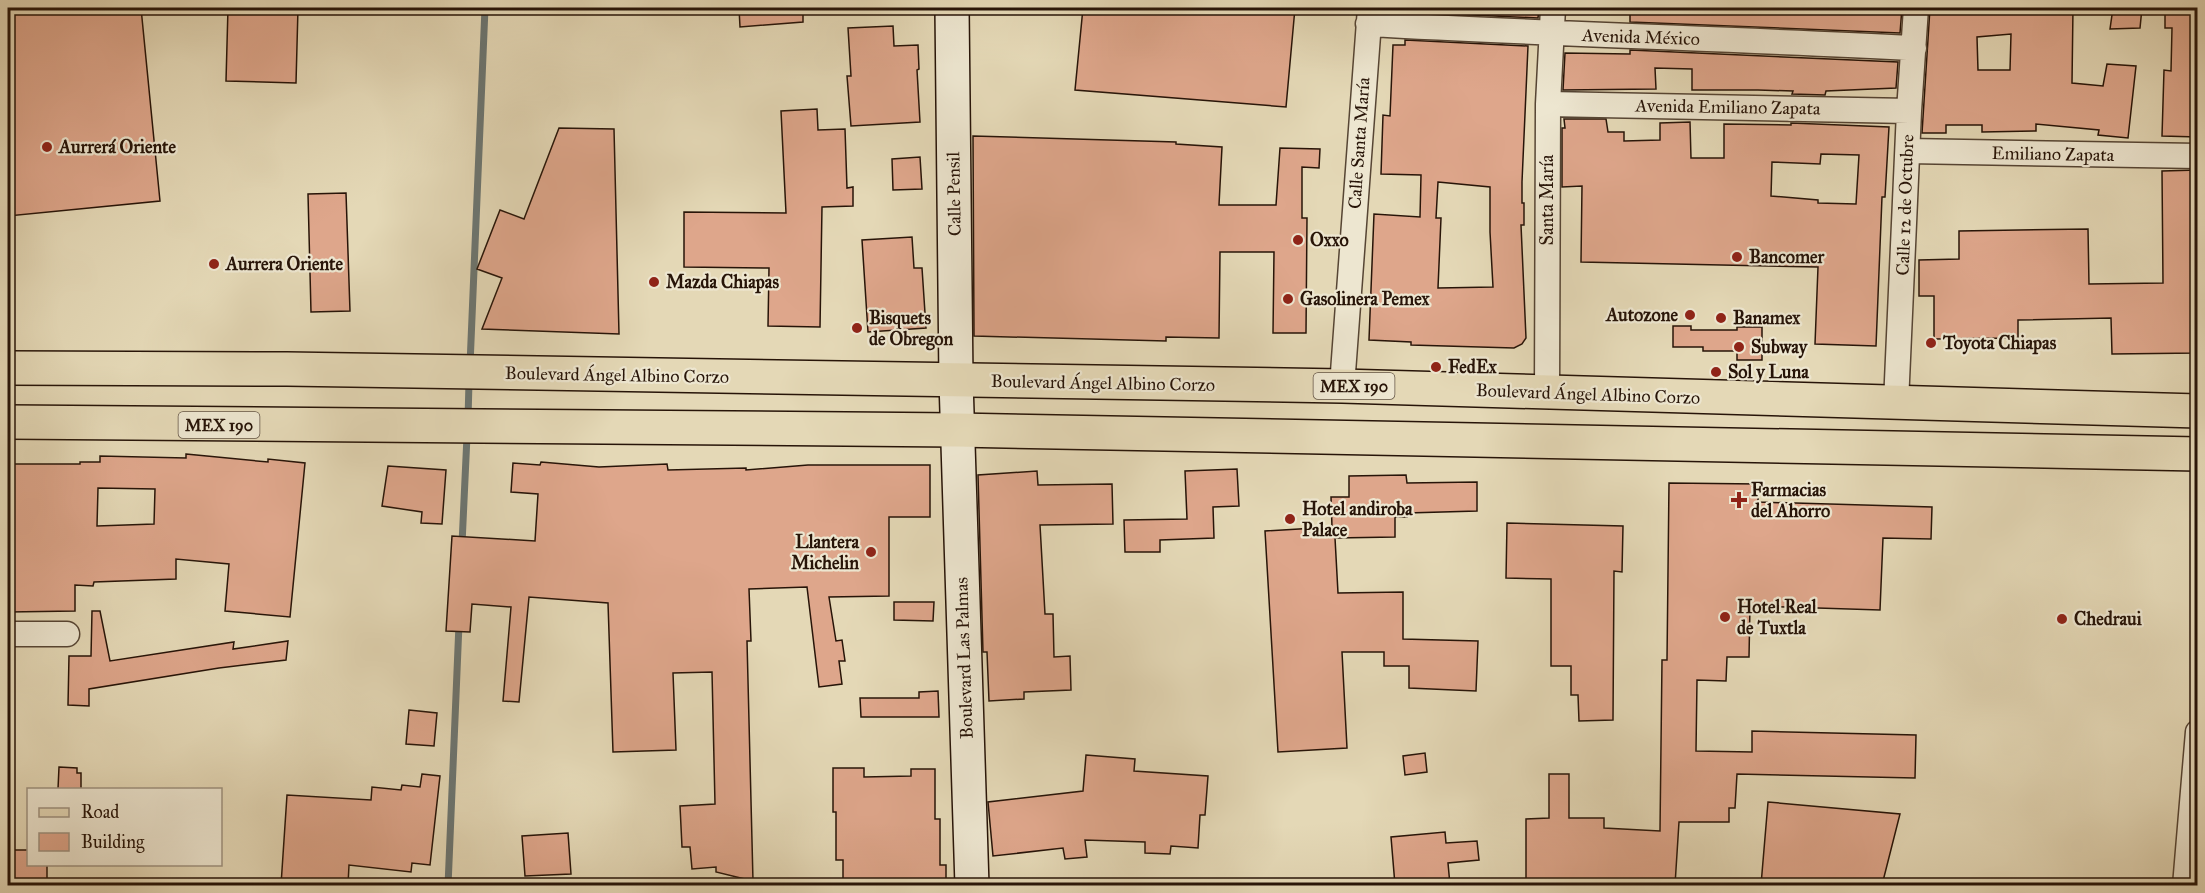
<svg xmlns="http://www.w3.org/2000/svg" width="2205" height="893" viewBox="0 0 2205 893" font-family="'IM FELL Great Primer',serif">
<rect width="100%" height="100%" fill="#e4d8b6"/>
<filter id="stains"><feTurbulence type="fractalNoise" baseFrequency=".00333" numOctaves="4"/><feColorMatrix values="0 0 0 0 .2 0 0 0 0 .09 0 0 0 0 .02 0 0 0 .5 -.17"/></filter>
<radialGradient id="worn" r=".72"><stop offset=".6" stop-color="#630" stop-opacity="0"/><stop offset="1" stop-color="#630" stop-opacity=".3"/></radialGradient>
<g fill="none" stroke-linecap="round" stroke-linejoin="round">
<!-- stream -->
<path stroke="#6c7672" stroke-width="7" d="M470 365 485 8
M468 419 469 382
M462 544 467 436
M448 886 459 624"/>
</g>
<!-- building -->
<path fill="#dea68b" stroke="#271408" stroke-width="1.5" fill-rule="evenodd" d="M8 8H141L160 201 8 216Z
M228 8H298L296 83 226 81Z
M739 8H803V22L740 27Z
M1083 8H1295L1286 107 1075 90Z
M1407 8H1539L1538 18 1407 12Z
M1630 8H1902L1900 33 1630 22Z
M1930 8H2073L2072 83 2103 86 2107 64 2136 66 2128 138 2098 135 2099 130 2036 124V131L1982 132V125H1946V133H1922ZM2011 34 2010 70H1978L1977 37Z
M2113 8H2142L2140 28 2110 29Z
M2165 8H2193L2192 71H2198V137L2162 136 2164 70 2171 71 2172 28H2165Z
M893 26 894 46 918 45 919 69 917 70 920 122 851 126 847 76H851L848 28Z
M1405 40 1528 46 1522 182V203H1524V225H1521L1526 338 1522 344 1514 348 1411 345V342L1369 340 1374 214 1420 217 1421 175 1381 174 1383 115 1390 116 1393 45H1405ZM1438 182 1490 187V232L1493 287 1438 288 1441 218H1436Z
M1630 50 1898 62 1896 88 1826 91 1825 95 1792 94 1793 91 1758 90H1692V69L1655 68 1656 89 1563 90 1565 53 1630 54Z
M817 109 818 130 845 129 847 188 853 187V206L822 207 820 327 768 326 769 268 684 267V212L786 213 781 111Z
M1564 119H1606L1608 132H1624V141L1660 140V123L1690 122 1691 158H1724V124L1791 125V123L1889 127 1885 197H1882L1876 346 1815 344 1818 267 1581 262 1582 186 1562 187V128H1565ZM1821 154 1859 155 1856 204 1818 203V200L1771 196 1772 162 1820 164Z
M559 128 614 129 619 334 482 329 502 278 477 269 500 210 524 219Z
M973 136 1176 142V144L1222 147 1219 205H1276L1280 148 1320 149 1319 168 1302 167V218H1307L1306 333H1273L1274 252H1220L1219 338 1166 337V341L974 336Z
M920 157 922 189 893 190 892 159Z
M2198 170V353L2112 354 2111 318 2018 320V338L1934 339V296H1919V260L1959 259V231L2088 229 2089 284 2163 283 2162 171Z
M346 193 350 311 311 312 308 194Z
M912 237 914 268H922L926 328 868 332 862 240Z
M1673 326H1691V330H1737V327H1762V360H1737V351H1703V347H1673Z
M186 454 268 462V459L305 463 290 617 225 611 229 564 176 559V579L94 582 93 586 75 585V611L8 612V464H80V462H100V456L186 458ZM98 488 155 489 154 524 97 526Z
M541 462 599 467 667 464 668 470 746 468V470L808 465H930V517H889V596L829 597 836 641 842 640 845 661H839L842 684 819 687 807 587 749 589 751 641H747L753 881 716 872V867L692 869 690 847H682L680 806 715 804 712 672 673 673 676 750 613 752 608 603 529 597 519 702 503 701 511 607 472 604 470 632 446 631 452 536 535 541 538 494 511 492 513 463 540 465Z
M388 466 446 470 442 524 421 523 422 512 382 506Z
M1237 469 1239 506 1213 507 1214 538 1160 540V552H1125L1124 520 1187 519 1185 471Z
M1037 471 1038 485 1112 484 1113 524 1040 525 1045 614H1053L1054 657 1070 656 1071 690 1024 692V699L989 701 987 652H983L978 475Z
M1406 475 1407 483 1477 482V511L1407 513V517H1395V537L1335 538 1338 593 1403 592V639L1478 641 1476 691 1409 688V666H1384V652H1342L1347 748 1278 752 1265 531 1332 527 1331 497H1349V476Z
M1669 483 1758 484V502L1932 507 1931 539 1883 538 1880 610 1750 606 1749 657H1727L1726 681 1697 680 1696 751 1752 752V731L1916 735 1915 778 1737 774 1735 808H1729V822H1679L1675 885H1526V819L1549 818V774H1569V818H1604V828L1660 831 1662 660H1667Z
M1507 523 1623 526 1622 572 1614 571 1613 720 1579 721 1578 695H1571V666H1551V579L1506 578Z
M894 602H934L933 621 894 620Z
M92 611H100L110 661 234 642 233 649 288 641 286 660 219 668 89 689V706L68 705 69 656H91Z
M938 691 939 717H861L860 698H919V692Z
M409 710 437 713 434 746 406 744Z
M1425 753 1427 772 1405 775 1403 756Z
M1086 755 1135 759 1134 771 1208 776 1205 815H1200L1198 848 1171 846 1170 854 1145 853V842L1085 840 1087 857 1065 859 1063 848 993 856 988 802 1083 791Z
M59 767 77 768V773H81V789H58Z
M833 768H864V777L911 776V769H935V819H940V865H946V885H843V860H836V812H833Z
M422 774 440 776 430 865 412 863 411 872 349 865 348 885H281L287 795 371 800 372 787 401 790 402 785 420 787Z
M1768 802 1900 814 1882 885H1761Z
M1445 832 1446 843 1477 841 1479 860 1448 863 1450 885H1395L1391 837Z
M568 833 571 874 525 876 522 836Z
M8 850H28V864H47V885H8Z"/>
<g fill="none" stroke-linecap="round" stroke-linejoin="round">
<!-- minor casing -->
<g stroke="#564534" stroke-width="27">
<path id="minor" d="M1368 24C1550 34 1732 39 1914 48
M1548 104 1909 111
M1908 151 2198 156
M1342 386 1370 8
M1547 393 1548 104 1553 8
M1896 403 1909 111 1916 8
M8 634H67
M2185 886 2198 732"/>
</g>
<!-- secondary casing -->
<g stroke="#271408" stroke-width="36">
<path id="secondary" d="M952 8 956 381 972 886"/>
</g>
<!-- primary casing -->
<g stroke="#271408" stroke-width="36">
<path id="primary" d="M8 368 287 369 1342 386 2198 411
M8 422 957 430 2198 454"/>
</g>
<!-- minor -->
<use href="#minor" stroke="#ede6d0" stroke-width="24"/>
<!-- secondary -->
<use href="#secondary" stroke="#ede6d0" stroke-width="33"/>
<!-- primary -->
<use href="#primary" stroke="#e4d8b6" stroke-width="33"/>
</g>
<!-- markers -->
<g fill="#8f2418" stroke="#ede6d0" stroke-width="2">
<circle cx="47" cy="147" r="6"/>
<circle cx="1298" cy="240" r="6"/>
<circle cx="1737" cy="257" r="6"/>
<circle cx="214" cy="264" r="6"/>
<circle cx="654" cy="282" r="6"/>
<circle cx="1288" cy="299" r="6"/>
<circle cx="1690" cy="315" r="6"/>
<circle cx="1721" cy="318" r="6"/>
<circle cx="857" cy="328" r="6"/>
<circle cx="1931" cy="343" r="6"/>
<circle cx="1739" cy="347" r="6"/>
<circle cx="1436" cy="367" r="6"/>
<circle cx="1716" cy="372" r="6"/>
<path d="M1736 491h6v6h6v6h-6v6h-6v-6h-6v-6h6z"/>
<circle cx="1290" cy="519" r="6"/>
<circle cx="871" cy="552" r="6"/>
<circle cx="1725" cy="617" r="6"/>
<circle cx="2062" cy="619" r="6"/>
</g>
<g text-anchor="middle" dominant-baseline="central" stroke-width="4.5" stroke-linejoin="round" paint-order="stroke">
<!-- shield labels -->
<g fill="#ede6d0" stroke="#625344" stroke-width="1.5">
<rect x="1313.5" y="373" width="81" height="26" rx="4.5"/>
<rect x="178.5" y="412" width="81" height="26" rx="4.5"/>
</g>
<g font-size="16" font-weight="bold" fill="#271408">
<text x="1354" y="386">MEX 190</text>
<text x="219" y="425">MEX 190</text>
</g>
<!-- street labels -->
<g font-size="18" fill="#271408" stroke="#ede6d0">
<text transform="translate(1641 37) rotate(2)">Avenida México</text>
<text transform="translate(1728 107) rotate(1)">Avenida Emiliano Zapata</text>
<text transform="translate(1359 143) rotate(-86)">Calle Santa María</text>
<text transform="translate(2053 154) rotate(1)">Emiliano Zapata</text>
<text transform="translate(954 194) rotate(-91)">Calle Pensil</text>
<text transform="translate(1547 200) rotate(-90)">Santa María</text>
<text transform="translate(1905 205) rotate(-88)">Calle 12 de Octubre</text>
<text transform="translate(617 375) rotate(1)">Boulevard Ángel Albino Corzo</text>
<text transform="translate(1103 383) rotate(1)">Boulevard Ángel Albino Corzo</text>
<text transform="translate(1588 394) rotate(2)">Boulevard Ángel Albino Corzo</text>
<text transform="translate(964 658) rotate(-92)">Boulevard Las Palmas</text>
</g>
<!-- poi labels -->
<g font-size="18" font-weight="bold" fill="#271408" stroke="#ede6d0" text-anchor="start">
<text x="59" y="147">Aurrerá Oriente</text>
<text x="1310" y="240">Oxxo</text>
<text x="1749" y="257">Bancomer</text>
<text x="226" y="264">Aurrera Oriente</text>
<text x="666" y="282">Mazda Chiapas</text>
<text x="1300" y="299">Gasolinera Pemex</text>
<text x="1678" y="315" text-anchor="end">Autozone</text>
<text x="869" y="318">Bisquets<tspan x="869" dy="21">de Obregon</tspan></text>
<text x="1733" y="318">Banamex</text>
<text x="1943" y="343">Toyota Chiapas</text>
<text x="1751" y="347">Subway</text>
<text x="1448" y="367">FedEx</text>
<text x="1728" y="372">Sol y Luna</text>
<text x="1751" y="490">Farmacias<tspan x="1751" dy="21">del Ahorro</tspan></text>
<text x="1302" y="509">Hotel andiroba<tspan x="1302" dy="21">Palace</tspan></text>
<text x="859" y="542" text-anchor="end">Llantera<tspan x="859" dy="21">Michelin</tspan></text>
<text x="1737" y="607">Hotel Real<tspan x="1737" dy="21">de Tuxtla</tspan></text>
<text x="2074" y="619">Chedraui</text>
</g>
</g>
<!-- margin -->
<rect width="2205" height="893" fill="none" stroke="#e4d8b6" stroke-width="30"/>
<rect x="9" y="9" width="2187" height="875" fill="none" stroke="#271408" stroke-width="3"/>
<rect x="15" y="15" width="2175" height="863" fill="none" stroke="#271408" stroke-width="1.5"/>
<!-- legend -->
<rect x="27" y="788" width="195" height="78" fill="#ede6d0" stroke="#9e9280" stroke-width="1.5"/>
<rect x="39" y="808" width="30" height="9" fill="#e4d8b6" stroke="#9e9280" stroke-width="1.5"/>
<text x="81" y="818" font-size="18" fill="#271408">Road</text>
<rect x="39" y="833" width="30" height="18" fill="#dea68b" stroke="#9e9280" stroke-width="1.5"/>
<text x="81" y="848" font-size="18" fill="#271408">Building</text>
<rect width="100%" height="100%" filter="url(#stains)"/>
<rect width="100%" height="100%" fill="url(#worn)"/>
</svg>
